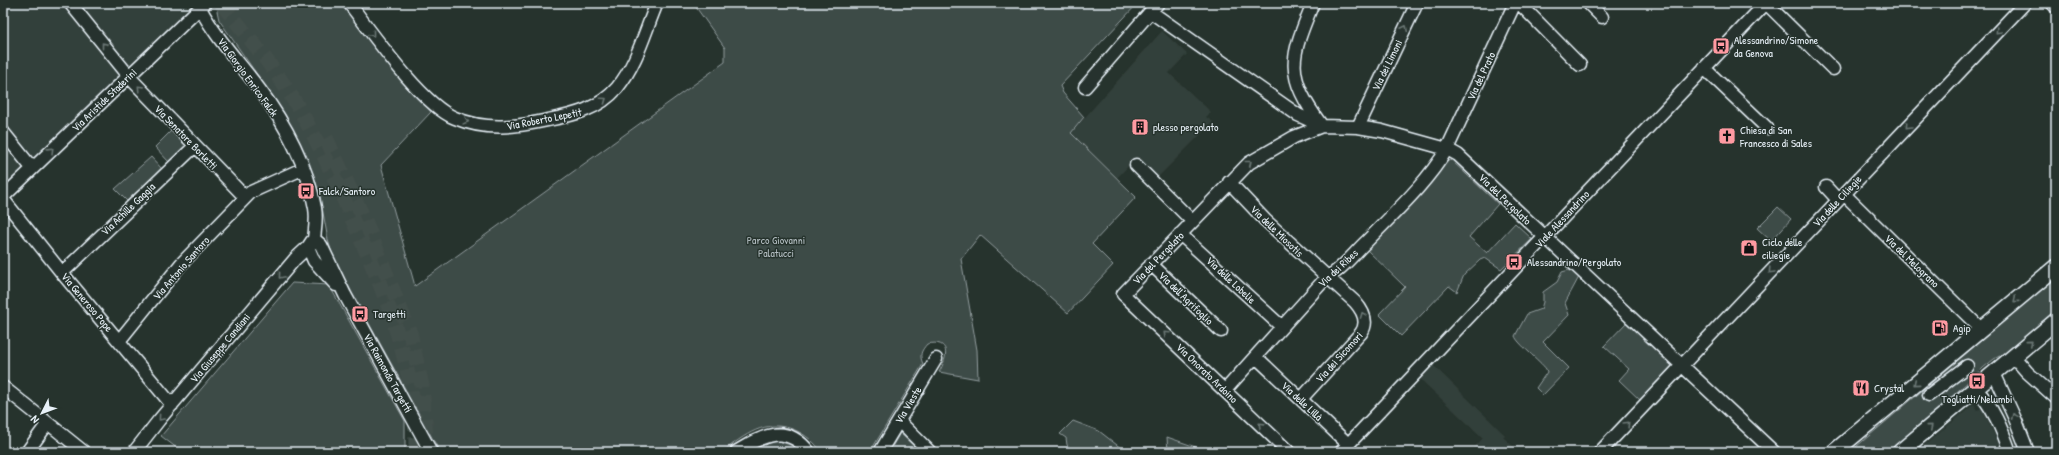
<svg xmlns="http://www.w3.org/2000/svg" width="2059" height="455" viewBox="0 0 2059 455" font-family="'Patrick Hand',sans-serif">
<rect width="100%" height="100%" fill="#26332d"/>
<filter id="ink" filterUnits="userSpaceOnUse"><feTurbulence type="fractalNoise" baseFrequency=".025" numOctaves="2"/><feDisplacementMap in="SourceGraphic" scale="8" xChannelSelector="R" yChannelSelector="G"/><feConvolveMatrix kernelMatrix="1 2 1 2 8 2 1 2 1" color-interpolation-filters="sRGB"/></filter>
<g filter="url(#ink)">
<!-- built -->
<path fill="#333f3a" d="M3 3H185L189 9 3 187Z
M1162 31 1187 54 1169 73 1211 112 1206 117 1213 122 1157 178 1136 158 1117 178 1071 133Z
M1433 365 1505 435 1503 437 1519 452H1470L1483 438 1420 379Z
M1974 404 1978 410 1982 408 1998 442 2001 452H1916Z"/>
<!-- green -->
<path fill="#3e4b47" stroke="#939ea0" d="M226 3H342L431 112 381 165 415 286 725 62V48L693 3H780L783 5 787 3H1138L1060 86 1063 93 1084 117 1071 133 1136 197 1092 244 1113 265 1068 313 980 235 961 259 977 350 978 379 939 372C948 357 951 339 927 344 921 351 919 355 923 364L870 452H821C815 442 806 435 795 430 765 418 745 435 722 452H440L334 260 328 240 320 196 286 116 219 20 217 11Z
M174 128 188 143 169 162 155 147Z
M151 157 162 169 127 201 115 189Z
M1451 160 1498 204 1469 237 1487 253 1515 223 1532 239 1501 269 1485 258 1480 260 1464 275 1457 292 1449 286 1401 336 1379 314 1405 287 1366 249 1448 161Z
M1778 207 1791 219 1771 241 1757 228Z
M1569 270 1578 274 1579 277 1565 303 1569 315 1543 342 1569 368 1543 395 1536 388 1547 372 1546 369C1540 361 1517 343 1515 336L1527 314 1541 309 1543 302V292L1557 282 1562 272Z
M2056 277V310L2007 352 1994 359 1983 368 1923 423 1887 452H1850Z
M292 283 329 285 405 421V452H182L161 436Z
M1628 321 1673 364V368L1641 401 1619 380 1629 369 1604 346Z
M1073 421 1099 431 1126 452H1074L1067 445 1066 438 1060 434Z
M900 433 917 449 916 452H889Z
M1167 437 1210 452H1168Z
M774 440 794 446 799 452H750L765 442Z"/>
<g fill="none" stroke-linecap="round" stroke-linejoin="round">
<!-- major-tunnel -->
<path stroke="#43504b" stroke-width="15" stroke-dasharray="15 8" stroke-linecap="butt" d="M221 3C248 36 276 70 298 107 322 148 341 192 359 235 390 304 417 375 416 452
M326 138 366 223 410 333 422 386 427 451"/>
<!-- minor casing -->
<g stroke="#e8f1f8" stroke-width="15">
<path id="minor" d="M70 3 133 81 245 197
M349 3C372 33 422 105 455 118 486 131 516 127 548 120 574 115 599 109 617 88 637 64 645 31 657 3
M1313 3C1290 59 1284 74 1322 126
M1519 3 1580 65
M1588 3 1602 17
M1766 3 1833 69
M2052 3 2056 7
M200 8C216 38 239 62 260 90 285 123 308 167 315 208 317 219 315 229 314 239
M1151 12 1298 115 1322 126
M1704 68 1767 128
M1085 87 1158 3
M1358 127 1417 3
M3 132 32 168
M1136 165 1192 221
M1229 182 1265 220 1355 302C1363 311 1369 322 1361 333L1301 399
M1826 187 1838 200
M1844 194 1981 329
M3 197 205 3
M3 199 62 273 172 405
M1180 234 1282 327
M314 239 321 245 345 295 431 452
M312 241 308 247 314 261 336 285
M1151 264 1221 331
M62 273 195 146
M119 341 181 264 251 192 302 169
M1256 357 1348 444
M2014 357 2027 372 2056 398
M1994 373 2016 421 2028 452
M3 387 84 452
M1228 387 1326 278C1342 270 1354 253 1367 241 1395 212 1426 184 1447 149L1515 3
M1976 389C1993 407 2002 429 2010 452
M1929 395 1967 366
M899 421 930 452
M27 452 48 423
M134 452 159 420 295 259 308 247
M736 452C762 436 786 422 809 452
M880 452 936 359
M1289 452 1123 294 1249 163 1294 137 1322 126 1358 127 1382 131 1447 149 1458 155 1774 452
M1341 452 1766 3
M1600 452 2025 3"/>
</g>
<!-- major casing -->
<g stroke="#e8f1f8" stroke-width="18">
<path id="major" d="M1834 452 2056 267
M1900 452 2056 321"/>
</g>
<!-- minor -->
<use href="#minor" stroke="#26332d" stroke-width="12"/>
<!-- major -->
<use href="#major" stroke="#26332d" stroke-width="15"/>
</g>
<!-- one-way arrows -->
<defs><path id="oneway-chevron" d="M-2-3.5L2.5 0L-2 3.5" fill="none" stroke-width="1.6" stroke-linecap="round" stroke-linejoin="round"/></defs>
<g stroke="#6a7674">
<use href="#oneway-chevron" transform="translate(1405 28) rotate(-64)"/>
<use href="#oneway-chevron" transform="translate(1998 31) rotate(133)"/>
<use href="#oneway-chevron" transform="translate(372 34) rotate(52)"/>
<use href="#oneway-chevron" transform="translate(104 45) rotate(-129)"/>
<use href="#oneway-chevron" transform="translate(140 88) rotate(-133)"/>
<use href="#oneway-chevron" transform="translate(604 100) rotate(-35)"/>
<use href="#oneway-chevron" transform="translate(466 121) rotate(15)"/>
<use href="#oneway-chevron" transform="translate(1908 126) rotate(133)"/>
<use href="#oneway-chevron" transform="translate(51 150) rotate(-44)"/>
<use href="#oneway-chevron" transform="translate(1249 163) rotate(-39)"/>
<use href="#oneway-chevron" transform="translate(1771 271) rotate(133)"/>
<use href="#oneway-chevron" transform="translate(281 276) rotate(130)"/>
<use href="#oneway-chevron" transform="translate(2016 300) rotate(140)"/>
<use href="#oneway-chevron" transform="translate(1363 315) rotate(-111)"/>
<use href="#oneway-chevron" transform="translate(1166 334) rotate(-137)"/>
<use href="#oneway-chevron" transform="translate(2030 343) rotate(-40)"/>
<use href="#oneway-chevron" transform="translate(1916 383) rotate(140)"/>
<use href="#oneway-chevron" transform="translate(2014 416) rotate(-114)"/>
<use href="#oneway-chevron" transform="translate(161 418) rotate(130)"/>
<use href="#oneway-chevron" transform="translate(1627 424) rotate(-46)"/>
<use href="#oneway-chevron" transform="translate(1261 425) rotate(-136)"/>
<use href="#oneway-chevron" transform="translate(1930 427) rotate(-40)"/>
</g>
</g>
<!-- icons -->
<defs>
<g id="bus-square" transform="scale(0.9)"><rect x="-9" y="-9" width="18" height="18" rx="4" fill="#ff9aa2" stroke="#26332d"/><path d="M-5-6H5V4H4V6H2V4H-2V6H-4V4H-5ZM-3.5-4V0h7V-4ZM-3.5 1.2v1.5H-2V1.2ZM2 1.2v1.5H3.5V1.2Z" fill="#111"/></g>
<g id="building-square" transform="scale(0.9)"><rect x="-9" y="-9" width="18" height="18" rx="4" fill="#ff9aa2" stroke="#26332d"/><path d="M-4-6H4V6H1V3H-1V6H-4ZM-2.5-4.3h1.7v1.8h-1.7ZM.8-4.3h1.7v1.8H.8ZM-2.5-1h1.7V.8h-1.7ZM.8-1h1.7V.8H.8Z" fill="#111"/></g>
<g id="church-square" transform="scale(0.9)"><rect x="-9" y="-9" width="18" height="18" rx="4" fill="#ff9aa2" stroke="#26332d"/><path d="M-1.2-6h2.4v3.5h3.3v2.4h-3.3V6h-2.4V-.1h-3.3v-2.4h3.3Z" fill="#111"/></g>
<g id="shop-square" transform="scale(0.9)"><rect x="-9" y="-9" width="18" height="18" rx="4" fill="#ff9aa2" stroke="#26332d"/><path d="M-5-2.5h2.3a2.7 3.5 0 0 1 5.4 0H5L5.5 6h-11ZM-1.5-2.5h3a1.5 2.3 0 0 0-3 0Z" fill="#111"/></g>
<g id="fuel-square" transform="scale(0.9)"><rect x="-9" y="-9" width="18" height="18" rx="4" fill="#ff9aa2" stroke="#26332d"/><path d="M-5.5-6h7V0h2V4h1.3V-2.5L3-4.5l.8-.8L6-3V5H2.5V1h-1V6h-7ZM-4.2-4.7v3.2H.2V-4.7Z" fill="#111"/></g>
<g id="restaurant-square" transform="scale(0.9)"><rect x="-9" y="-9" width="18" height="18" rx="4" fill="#ff9aa2" stroke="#26332d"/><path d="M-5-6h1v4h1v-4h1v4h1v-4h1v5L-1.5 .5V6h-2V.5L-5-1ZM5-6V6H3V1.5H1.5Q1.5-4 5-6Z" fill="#111"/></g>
</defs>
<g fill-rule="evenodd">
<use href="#bus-square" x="1721" y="46"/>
<use href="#building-square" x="1140" y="127"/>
<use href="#church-square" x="1727" y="136"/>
<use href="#bus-square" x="306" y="191"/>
<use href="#shop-square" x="1749" y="248"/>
<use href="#bus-square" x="1514" y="262"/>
<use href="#bus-square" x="360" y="314"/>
<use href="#fuel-square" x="1940" y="328"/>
<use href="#bus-square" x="1977" y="381"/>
<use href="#restaurant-square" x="1861" y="388"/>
</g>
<g text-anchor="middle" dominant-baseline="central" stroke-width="3" stroke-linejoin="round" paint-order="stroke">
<!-- poi labels -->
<g font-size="11" fill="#e8f1f8" stroke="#26332d" text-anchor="start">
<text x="1734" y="40">Alessandrino/Simone<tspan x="1734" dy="13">da Genova</tspan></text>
<text x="1153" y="127">plesso pergolato</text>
<text x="1740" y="130">Chiesa di San<tspan x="1740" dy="13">Francesco di Sales</tspan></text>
<text x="319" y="191">Falck/Santoro</text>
<text x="1762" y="242">Ciclo delle<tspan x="1762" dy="13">ciliegie</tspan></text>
<text x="1527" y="262">Alessandrino/Pergolato</text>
<text x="373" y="314">Targetti</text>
<text x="1953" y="328">Agip</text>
<text x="1874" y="388">Crystal</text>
<text x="1977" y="399" text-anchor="middle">Togliatti/Nelumbi</text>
</g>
<!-- street labels -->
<g font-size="11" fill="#e8f1f8" stroke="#26332d">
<text transform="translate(1387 65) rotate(-64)">Via dei Limoni</text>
<text transform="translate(1481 76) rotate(-65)">Via del Prato</text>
<text transform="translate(248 77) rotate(54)">Via Giorgio Enrico Falck</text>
<text transform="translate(104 100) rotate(-44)">Via Aristide Staderini</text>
<text transform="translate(544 119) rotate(-11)">Via Roberto Lepetit</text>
<text transform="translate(186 137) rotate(46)">Via Senatore Borletti</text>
<text transform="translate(1505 199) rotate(44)">Via del Pergolato</text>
<text transform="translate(1837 201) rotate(-47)">Via delle Ciliegie</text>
<text transform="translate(128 209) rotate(-44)">Via Achille Gaggia</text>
<text transform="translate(1562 219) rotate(-47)">Viale Alessandrino</text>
<text transform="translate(1277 231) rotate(44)">Via delle Miosotis</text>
<text transform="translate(1158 258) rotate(-46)">Via del Pergolato</text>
<text transform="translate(1912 261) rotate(44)">Via del Melograno</text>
<text transform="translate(181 268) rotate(-49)">Via Antonio Santoro</text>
<text transform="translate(1338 268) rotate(-43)">Via dei Ribes</text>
<text transform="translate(1231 280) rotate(43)">Via delle Lobelie</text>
<text transform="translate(1186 298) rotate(44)">Via dell'Agrifoglio</text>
<text transform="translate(87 302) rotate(50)">Via Generoso Pope</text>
<text transform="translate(220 348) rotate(-50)">Via Giuseppe Candiani</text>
<text transform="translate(1339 357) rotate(-48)">Via dei Sicomori</text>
<text transform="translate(388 373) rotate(61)">Via Raimondo Targetti</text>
<text transform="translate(1207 373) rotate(44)">Via Onorato Ardoino</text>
<text transform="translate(1302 401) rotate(43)">Via delle Lillà</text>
<text transform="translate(908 405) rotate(-59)">Via Vieste</text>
</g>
<!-- park labels -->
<g font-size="11" fill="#b5bfc3" stroke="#26332d">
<text x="776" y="240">Parco Giovanni<tspan x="776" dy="13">Palatucci</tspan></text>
</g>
</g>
<!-- margin -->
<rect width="2059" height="455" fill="none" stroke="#26332d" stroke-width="16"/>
<rect x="8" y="8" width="2043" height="439" fill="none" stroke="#e8f1f8" stroke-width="1.5" filter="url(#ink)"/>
<!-- north arrow -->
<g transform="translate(42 413) rotate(228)" stroke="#26332d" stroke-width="3" paint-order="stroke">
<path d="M0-3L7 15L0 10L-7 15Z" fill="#e8f1f8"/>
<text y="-6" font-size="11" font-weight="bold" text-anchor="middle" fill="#e8f1f8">N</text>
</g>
</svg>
